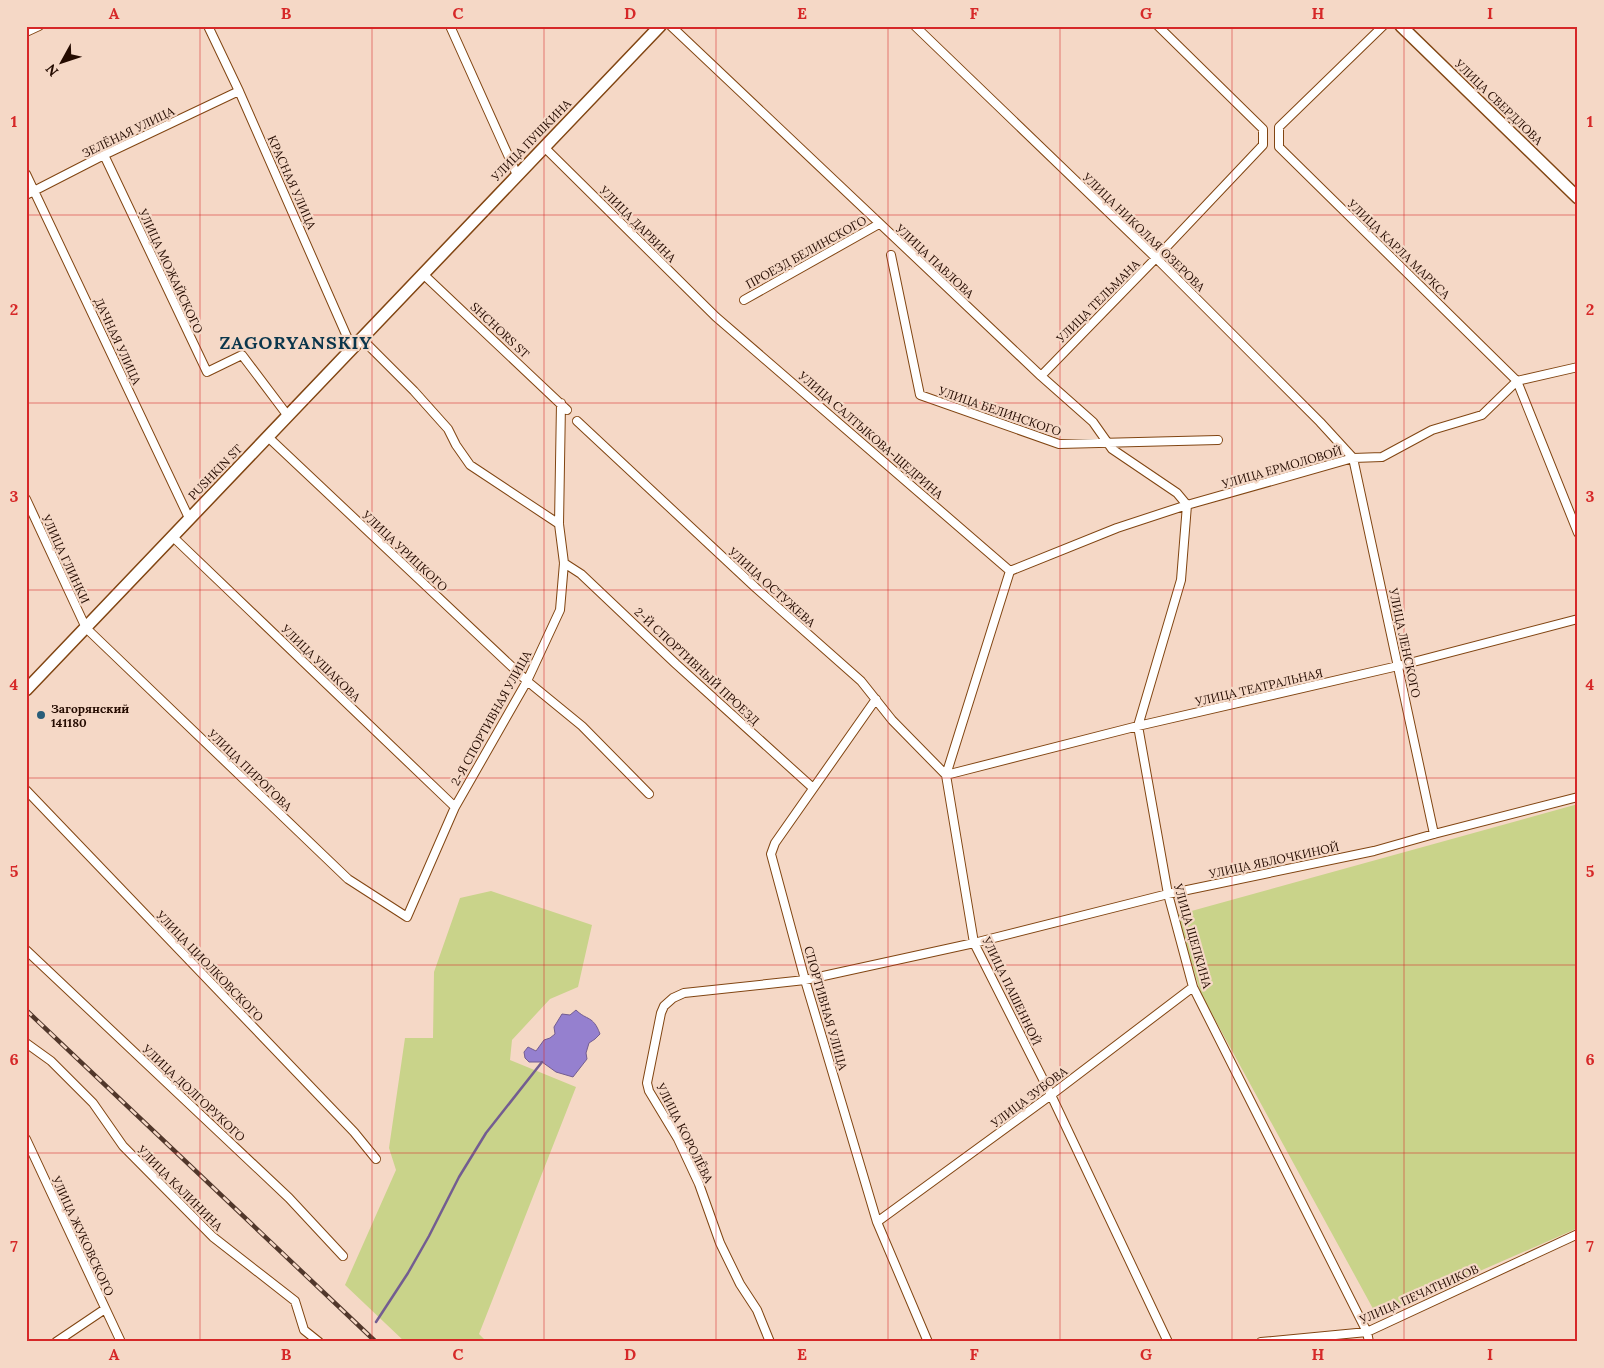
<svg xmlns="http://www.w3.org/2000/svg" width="1604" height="1368" viewBox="0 0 1604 1368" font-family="Lora,serif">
<rect width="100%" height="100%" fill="#f5d8c6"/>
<!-- green -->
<path fill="#c9d38a" d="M1578 804V1228L1377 1316 1201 994 1177 915Z
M491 891 592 925 578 987 550 999 512 1040 510 1060 576 1087 479 1334 487 1342H405L345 1285 396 1170 389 1148 405 1038H433L434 972 460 898Z"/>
<!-- water -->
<path fill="#9580cf" stroke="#735d91" d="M576 1010C587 1021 593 1015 600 1034L595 1039 589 1043 586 1053 587 1059 573 1077 556 1072 542 1062H529L525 1058 524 1052 528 1047 536 1051 544 1040 550 1038 555 1034 554 1027 562 1014 570 1015Z"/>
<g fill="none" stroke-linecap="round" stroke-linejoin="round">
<!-- stream -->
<path stroke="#735d91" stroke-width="2.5" d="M376 1322 408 1273 429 1236 459 1177 486 1133 542 1062"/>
<!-- street casing -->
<g stroke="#814512" stroke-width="10">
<path id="street" d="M208 26 239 91 348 339 353 348
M450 26 517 175
M671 26 1041 376 1093 422 1112 449 1177 493 1187 505
M915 26 1156 258 1320 422 1353 458 1434 834
M1383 26 1279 127V147L1517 381 1578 533
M26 32 39 26
M544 147 716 317 1010 571
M104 155 207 372 242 355 288 416
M26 174 189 518
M26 195 104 155 239 91
M891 255 920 395 1059 444 1218 440
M423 274 567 410
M744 300 879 224
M362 339 414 391 448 429 456 445 470 465 559 524
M1041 376 1156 258 1263 145V129L1158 26
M577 421 756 588 861 681 892 720 946 775 1138 726 1398 666 1578 619
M268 437 527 681 582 726 649 794
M26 499 86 628 348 879 407 917 455 807 527 681 560 610 564 563 559 524 561 403
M1187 505 1181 580 1138 726 1168 894 1193 987 1367 1332 1369 1342
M172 536 455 807
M564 563 581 574 676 664 813 788
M1010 571 946 775 974 943 1051 1095 1168 1342
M1010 571 1117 528 1187 505 1353 458 1382 457 1432 430 1482 415 1517 381 1578 367
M876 699 775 843 771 854 805 980 877 1222 928 1342
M26 790 354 1132 376 1159
M26 950 289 1198 343 1256
M26 1043 51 1061 93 1103 123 1146 213 1237 295 1301 304 1330 319 1342
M26 1139 121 1342
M877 1222 1051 1095 1193 987
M56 1342 105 1309
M770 1342 757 1310 740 1284 720 1243 699 1184 678 1139 649 1091 647 1083 661 1013 664 1006 673 998 684 993 805 980 974 943 1168 894 1374 851 1434 834 1578 797
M1261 1342 1367 1332 1578 1234"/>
</g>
<!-- secondary casing -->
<g stroke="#814512" stroke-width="14">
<path id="secondary" d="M1401 26 1578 198
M26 690 660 26"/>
</g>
<!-- street -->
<use href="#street" stroke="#fff" stroke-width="8"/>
<!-- secondary -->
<use href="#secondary" stroke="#fff" stroke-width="11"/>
<!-- rail casing -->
<g stroke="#51372b" stroke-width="4.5">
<path id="rail" d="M26 1010 376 1342"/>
</g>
<!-- rail -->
<use href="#rail" stroke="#f5d8c6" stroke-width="2.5" stroke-dasharray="8" stroke-linecap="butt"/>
</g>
<!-- grid -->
<path fill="none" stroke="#d62828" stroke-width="1" stroke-opacity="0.55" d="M200 26V1342M372 26V1342M544 26V1342M716 26V1342M888 26V1342M1060 26V1342M1232 26V1342M1404 26V1342M26 215H1578M26 403H1578M26 590H1578M26 778H1578M26 965H1578M26 1153H1578"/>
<!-- markers -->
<circle fill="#295d79" stroke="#f5d8c6" stroke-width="2" cx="41" cy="715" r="5"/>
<g text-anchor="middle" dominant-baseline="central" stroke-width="4.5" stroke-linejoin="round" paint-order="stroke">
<!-- street labels -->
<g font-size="12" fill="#240b00" stroke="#f5d8c6">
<text transform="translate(1499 102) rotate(44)">УЛИЦА СВЕРДЛОВА</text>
<text transform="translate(128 132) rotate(-26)">ЗЕЛЁНАЯ УЛИЦА</text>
<text transform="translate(531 140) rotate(-46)">УЛИЦА ПУШКИНА</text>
<text transform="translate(292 182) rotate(66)">КРАСНАЯ УЛИЦА</text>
<text transform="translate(638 224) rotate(45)">УЛИЦА ДАРВИНА</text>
<text transform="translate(1144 232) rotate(44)">УЛИЦА НИКОЛАЯ ОЗЕРОВА</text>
<text transform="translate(1399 249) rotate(44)">УЛИЦА КАРЛА МАРКСА</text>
<text transform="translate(806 252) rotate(-29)">ПРОЕЗД БЕЛИНСКОГО</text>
<text transform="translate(935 261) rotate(43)">УЛИЦА ПАВЛОВА</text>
<text transform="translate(171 271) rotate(65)">УЛИЦА МОЖАЙСКОГО</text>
<text transform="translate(1098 301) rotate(-45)">УЛИЦА ТЕЛЬМАНА</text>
<text transform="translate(500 330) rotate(43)">SHCHORS ST</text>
<text transform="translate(118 341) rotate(65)">ДАЧНАЯ УЛИЦА</text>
<text transform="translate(1000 411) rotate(19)">УЛИЦА БЕЛИНСКОГО</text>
<text transform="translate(871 435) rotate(41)">УЛИЦА САЛТЫКОВА-ЩЕДРИНА</text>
<text transform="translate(1282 467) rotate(-16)">УЛИЦА ЕРМОЛОВОЙ</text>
<text transform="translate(215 472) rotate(-46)">PUSHKIN ST</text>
<text transform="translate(405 551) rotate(43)">УЛИЦА УРИЦКОГО</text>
<text transform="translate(66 559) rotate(65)">УЛИЦА ГЛИНКИ</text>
<text transform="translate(772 587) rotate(42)">УЛИЦА ОСТУЖЕВА</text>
<text transform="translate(1405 643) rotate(78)">УЛИЦА ЛЕНСКОГО</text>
<text transform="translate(321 663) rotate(44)">УЛИЦА УШАКОВА</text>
<text transform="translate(697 666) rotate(43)">2-Й СПОРТИВНЫЙ ПРОЕЗД</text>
<text transform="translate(1259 687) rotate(-13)">УЛИЦА ТЕАТРАЛЬНАЯ</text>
<text transform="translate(491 718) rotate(-61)">2-Я СПОРТИВНАЯ УЛИЦА</text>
<text transform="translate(250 770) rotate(44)">УЛИЦА ПИРОГОВА</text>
<text transform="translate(1274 860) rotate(-12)">УЛИЦА ЯБЛОЧКИНОЙ</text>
<text transform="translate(1193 936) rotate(74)">УЛИЦА ЩЕПКИНА</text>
<text transform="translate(210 966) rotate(46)">УЛИЦА ЦИОЛКОВСКОГО</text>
<text transform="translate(1012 991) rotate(64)">УЛИЦА ПАШЕННОЙ</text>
<text transform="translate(826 1008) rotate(74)">СПОРТИВНАЯ УЛИЦА</text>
<text transform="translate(194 1093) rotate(43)">УЛИЦА ДОЛГОРУКОГО</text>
<text transform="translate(1029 1097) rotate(-37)">УЛИЦА ЗУБОВА</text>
<text transform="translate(685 1133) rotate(63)">УЛИЦА КОРОЛЁВА</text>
<text transform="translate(180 1188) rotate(45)">УЛИЦА КАЛИНИНА</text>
<text transform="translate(83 1236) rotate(65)">УЛИЦА ЖУКОВСКОГО</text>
<text transform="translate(1419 1294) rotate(-24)">УЛИЦА ПЕЧАТНИКОВ</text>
</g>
<!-- poi labels -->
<g font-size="12" font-weight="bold" fill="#240b00" stroke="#f5d8c6" text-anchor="start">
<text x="51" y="708">Загорянский<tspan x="51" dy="14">141180</tspan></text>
</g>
<!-- district labels -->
<g font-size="18" font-weight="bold" letter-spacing="1" fill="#0a364c" stroke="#f5d8c6">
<text x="296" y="342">ZAGORYANSKIY</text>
</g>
</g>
<!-- border -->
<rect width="1604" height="1368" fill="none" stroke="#f5d8c6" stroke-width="55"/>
<!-- north arrow -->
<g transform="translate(62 62) rotate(230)" stroke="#f5d8c6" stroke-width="4" paint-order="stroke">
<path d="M0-4L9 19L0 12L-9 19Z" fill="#240b00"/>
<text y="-8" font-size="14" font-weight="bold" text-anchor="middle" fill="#240b00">N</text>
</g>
<rect x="28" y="28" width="1548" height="1312" fill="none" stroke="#d62828" stroke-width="2"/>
<g font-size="16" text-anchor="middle" font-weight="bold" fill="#d62828">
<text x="114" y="19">A</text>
<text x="286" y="19">B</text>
<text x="458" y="19">C</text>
<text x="630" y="19">D</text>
<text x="802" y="19">E</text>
<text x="974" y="19">F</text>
<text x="1146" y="19">G</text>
<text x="1318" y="19">H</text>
<text x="1490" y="19">I</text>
<text x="14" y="127">1</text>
<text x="1590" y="127">1</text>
<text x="14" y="315">2</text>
<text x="1590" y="315">2</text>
<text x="14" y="502">3</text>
<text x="1590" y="502">3</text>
<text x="14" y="690">4</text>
<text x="1590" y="690">4</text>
<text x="14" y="877">5</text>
<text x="1590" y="877">5</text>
<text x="14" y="1065">6</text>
<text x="1590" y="1065">6</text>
<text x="14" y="1252">7</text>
<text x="1590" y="1252">7</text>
<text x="114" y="1360">A</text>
<text x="286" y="1360">B</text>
<text x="458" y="1360">C</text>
<text x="630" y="1360">D</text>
<text x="802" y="1360">E</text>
<text x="974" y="1360">F</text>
<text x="1146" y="1360">G</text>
<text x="1318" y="1360">H</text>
<text x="1490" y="1360">I</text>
</g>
</svg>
